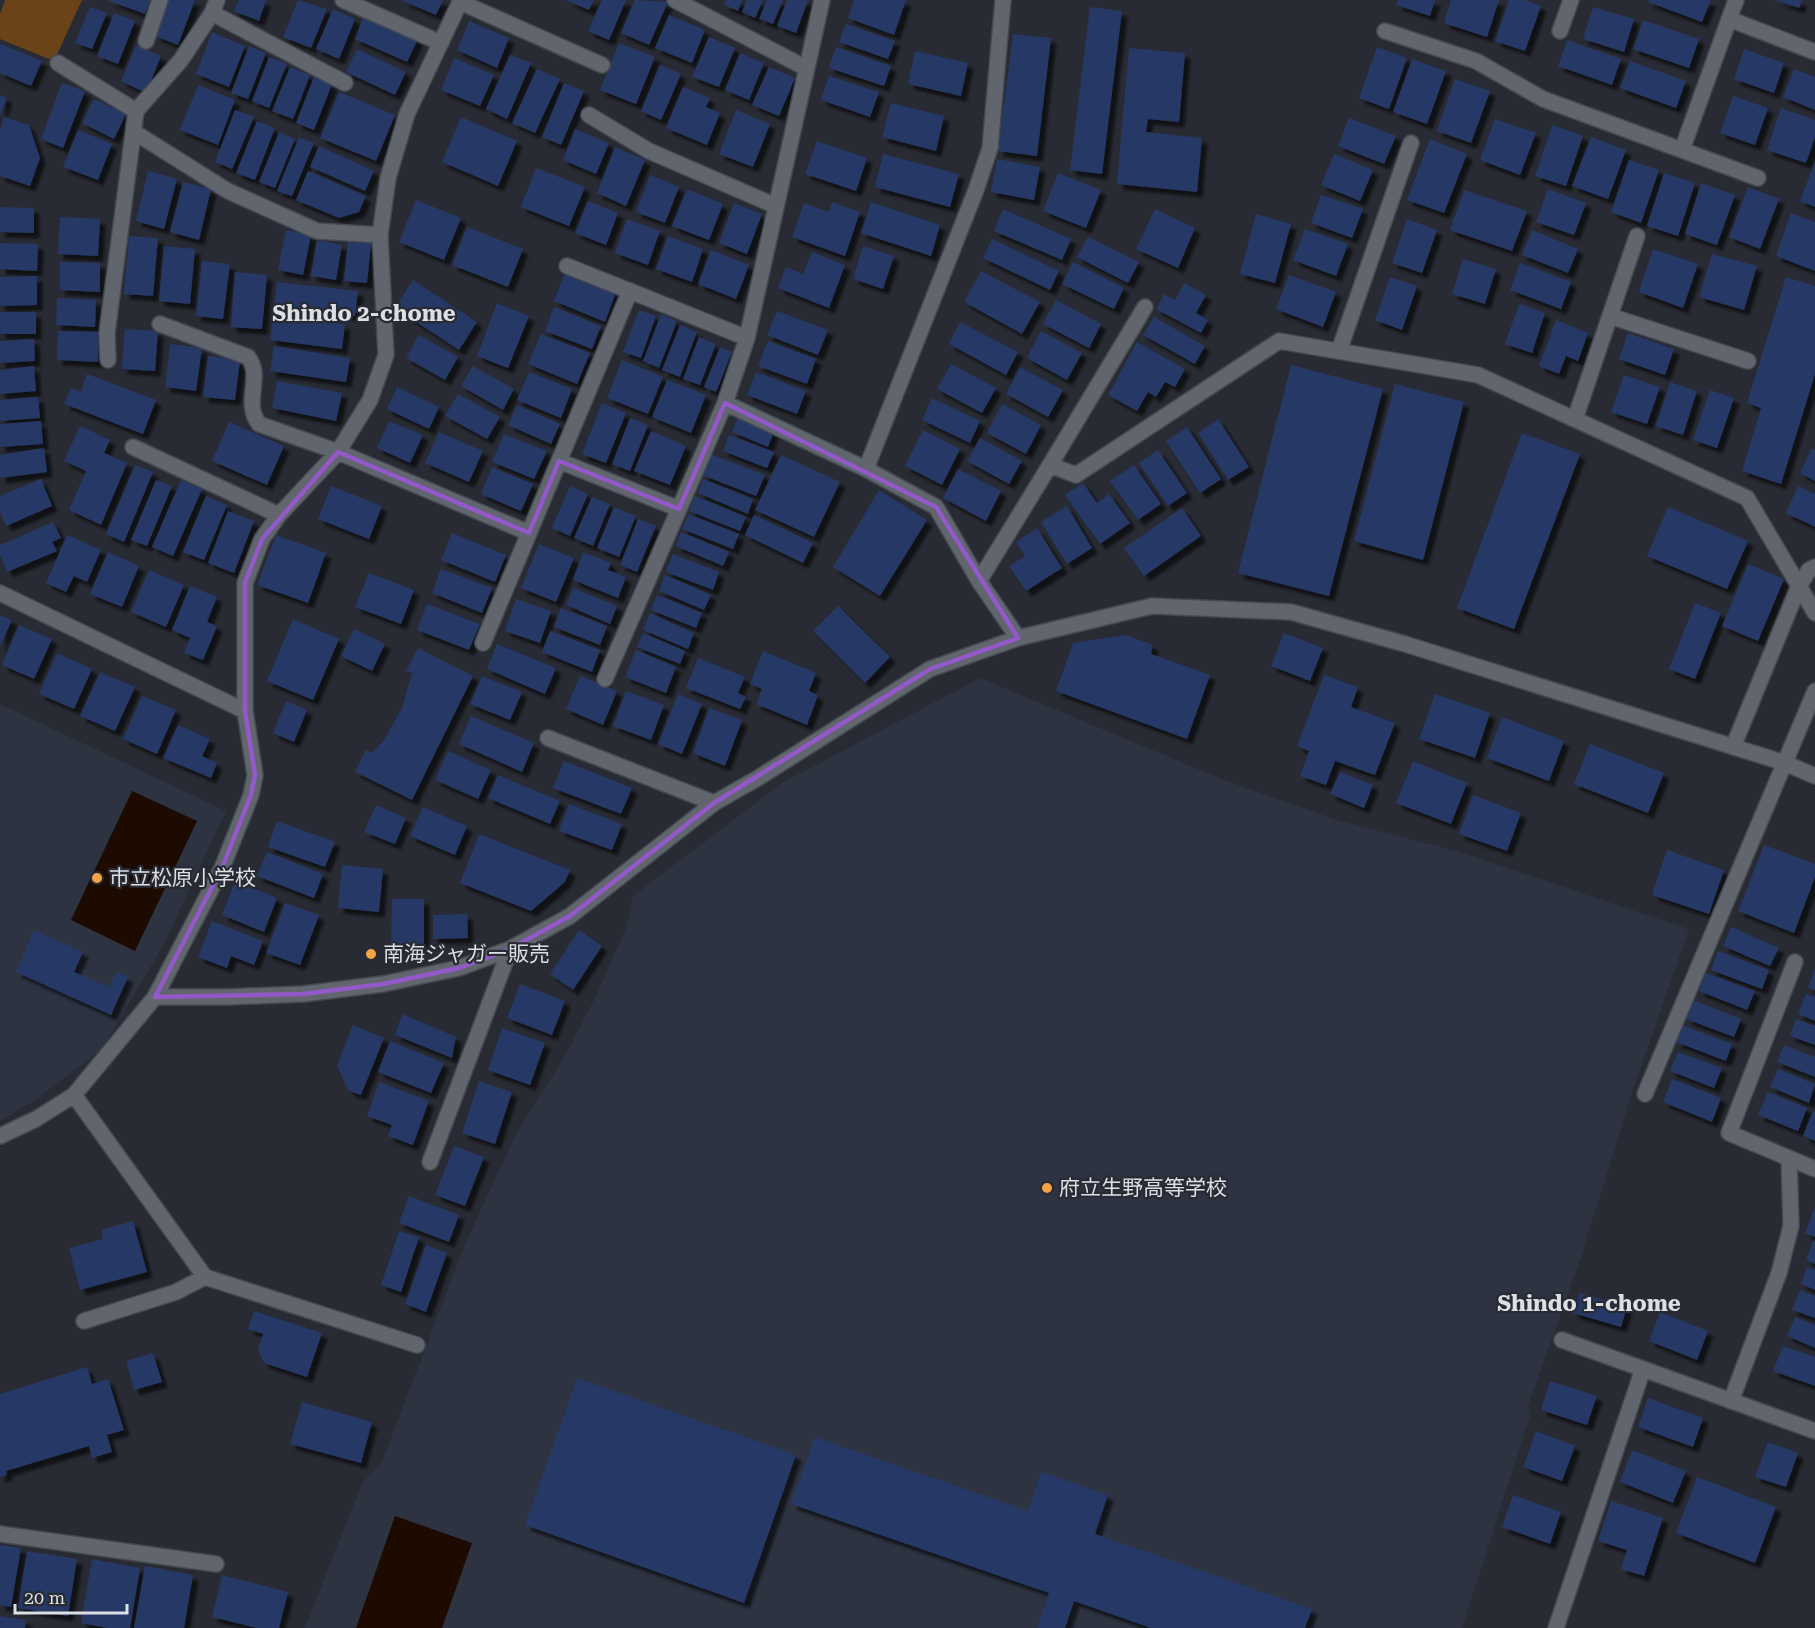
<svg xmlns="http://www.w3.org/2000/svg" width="1815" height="1628" viewBox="0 0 1815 1628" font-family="'Roboto Serif','Noto Sans JP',serif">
<defs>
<filter id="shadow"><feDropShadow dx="5.5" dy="5.5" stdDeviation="1.5" flood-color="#0009"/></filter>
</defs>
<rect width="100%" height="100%" fill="#282b33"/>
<!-- built -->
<path fill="#2d3341" d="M980 678 1229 782 1340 821 1456 851 1689 929 1632 1093 1581 1257 1528 1406 1530 1416 1462 1628H305L362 1483 382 1462 465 1244 517 1132 566 1054 596 996 627 926 633 896 782 783Z
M0 704 226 811 163 946 102 1049 34 1101 0 1121Z"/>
<!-- green -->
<path fill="#6a4318" d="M5 0H82L54 61 0 39V14Z"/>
<!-- water -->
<path fill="#1d0a00" d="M132 791 197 821 135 951 71 920Z
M395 1516 472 1543 442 1628H356Z"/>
<!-- building -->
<path fill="#273865" filter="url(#shadow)" d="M107 0H150L145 14Z
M169 0H195L178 45 155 36Z
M239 0H266L259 21 234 11Z
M298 0 327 9 311 48 283 37Z
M401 0H443L436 15Z
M566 0H594L589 10Z
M602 0H626L609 40 588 31Z
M635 0 668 2 649 45 621 33Z
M726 0H742L738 11 724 5Z
M747 0H763L755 18 742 12Z
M767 0H783L773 24 759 19Z
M787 0H808L796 33 777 26Z
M854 0H906L894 35 848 18Z
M1398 0H1435L1430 16 1396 5Z
M1451 0H1499L1487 37 1444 23Z
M1509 0H1525L1541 6 1525 51 1495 41Z
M1649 0H1711L1702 22 1648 2Z
M1775 0H1802L1799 8Z
M90 7 107 13 92 49 75 43Z
M1090 7 1122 11 1102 174 1070 170Z
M1593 7 1634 19 1624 52 1583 39Z
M333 9 355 19 339 59 316 49Z
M114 13 135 21 118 64 97 56Z
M669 15 705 30 692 63 655 48Z
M364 16 418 39 407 62 355 39Z
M1643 20 1699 39 1689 68 1633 49Z
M469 21 509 38 497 68 457 50Z
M846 24 895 41 888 59 839 42Z
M212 32 245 46 229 87 196 74Z
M1013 34 1051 38 1037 156 998 151Z
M709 37 735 48 719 87 692 77Z
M1567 40 1621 59 1612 85 1558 66Z
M619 43 655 57 636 104 600 90Z
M0 44 42 61 31 86 0 73Z
M136 45 161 56 146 93 121 81Z
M249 46 266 53 248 99 231 93Z
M836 47 891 66 884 86 829 68Z
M1377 47 1407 58 1389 109 1359 98Z
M1129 48 1185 53 1179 122 1148 119 1146 132 1202 138 1197 192 1117 184Z
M357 49 406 72 395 95 346 72Z
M1744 49 1784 63 1774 93 1734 79Z
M915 51 968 63 961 96 908 84Z
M740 53 764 63 749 100 725 90Z
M510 55 531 63 507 119 486 109Z
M269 57 287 64 269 108 252 101Z
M454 58 494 75 480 106 441 90Z
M1412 59 1446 71 1427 124 1393 112Z
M1630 61 1686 81 1676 108 1620 88Z
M660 65 681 74 661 120 641 111Z
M290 67 310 75 293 119 272 111Z
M769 67 795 78 779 116 752 105Z
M537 69 560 79 535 133 512 123Z
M1794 69 1815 77V110L1783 97Z
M829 76 879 92 870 117 821 100Z
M314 77 332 84 314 130 296 123Z
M1455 79 1490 91 1471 143 1437 131Z
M62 83 85 91 63 148 41 139Z
M564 83 584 91 561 145 542 137Z
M198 85 235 100 218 145 180 130Z
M683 87 710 98 706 107 720 113 707 145 666 128Z
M339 92 395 115 376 161 320 138Z
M0 95 7 98 0 116Z
M1733 96 1768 108 1755 145 1720 133Z
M94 99 126 114 114 139 82 123Z
M891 103 944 116 936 151 882 137Z
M1781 108 1815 120V137L1806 163 1767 150Z
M235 110 254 117 232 169 215 162Z
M736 110 770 124 753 167 719 154Z
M4 117 29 125 40 158 30 186 0 176V130Z
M461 117 517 141 498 186 442 162Z
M1349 118 1396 136 1384 164 1338 146Z
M1495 119 1536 133 1520 175 1480 160Z
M257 121 275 128 255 180 236 173Z
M1552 125 1583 136 1566 186 1535 176Z
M575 129 609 143 596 174 563 160Z
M78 130 112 144 98 180 63 167Z
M279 132 295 139 275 188 259 182Z
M299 137 314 143 292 196 277 191Z
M1591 137 1626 150 1608 199 1572 186Z
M1430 139 1467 154 1444 213 1407 200Z
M817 141 867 158 856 191 805 174Z
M319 146 374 171 365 191 310 167Z
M615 147 645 160 626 206 597 193Z
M883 154 959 174 950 207 875 187Z
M1334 154 1373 170 1360 201 1321 185Z
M997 159 1040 167 1034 200 991 192Z
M1629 160 1659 170 1641 223 1611 212Z
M1815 162V207L1800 201Z
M536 168 585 187 569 226 521 207Z
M148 171 177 179 164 229 136 221Z
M308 171 366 196 359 212 339 218 296 200Z
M1058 173 1101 190 1086 228 1043 211Z
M1664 173 1695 183 1678 236 1647 226Z
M650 175 679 187 665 223 636 212Z
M183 182 211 189 199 240 170 232Z
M1701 183 1735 195 1717 245 1685 234Z
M1748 187 1779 199 1760 249 1729 237Z
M687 189 723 204 709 240 672 226Z
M1548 189 1586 203 1574 235 1536 222Z
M1464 190 1527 211 1512 251 1450 230Z
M1321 195 1363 209 1352 238 1311 223Z
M416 200 461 218 444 260 399 242Z
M588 201 618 213 606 245 575 233Z
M832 202 860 212 845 256 792 237 804 203 829 212Z
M871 202 940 225 931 256 861 233Z
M734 203 762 214 747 254 719 243Z
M0 207 34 208V233L0 232Z
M1003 209 1071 239 1062 260 994 231Z
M1155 209 1195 228 1178 268 1136 249Z
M1791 213 1815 222V271L1776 256Z
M1256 214 1291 224 1275 283 1240 274Z
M60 217 100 219 98 256 58 254Z
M627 219 660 231 648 265 615 253Z
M1407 219 1437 230 1422 273 1392 263Z
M467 227 523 249 508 287 452 265Z
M1305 229 1348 244 1336 276 1293 260Z
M286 230 311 235 303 275 278 270Z
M1532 230 1578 249 1568 273 1522 255Z
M129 236 158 238 153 296 124 294Z
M668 236 703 249 692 282 656 269Z
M1088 237 1139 262 1128 283 1077 257Z
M992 239 1059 271 1050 290 983 258Z
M317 240 342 245 336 280 311 276Z
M348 240 371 243 367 283 344 281Z
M0 243 38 244 37 271 0 269Z
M164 246 195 249 190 304 159 301Z
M863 246 894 256 883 289 853 279Z
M1653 249 1698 264 1683 308 1639 292Z
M711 250 749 265 736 299 698 284Z
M812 252 845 265 829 308 778 288 786 267 803 274Z
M1712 254 1757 266 1744 310 1699 297Z
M1463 259 1496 269 1485 304 1452 294Z
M202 261 230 264 223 319 196 316Z
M60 262 100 263V292L60 290Z
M1073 262 1124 288 1114 309 1062 284Z
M1520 263 1571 282 1561 309 1510 290Z
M981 271 1040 302 1022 334 964 302Z
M235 272 267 275 262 329 231 327Z
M565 273 616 292 605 322 554 301Z
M1289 275 1336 292 1323 327 1276 309Z
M37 276V305L0 306V277Z
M1390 277 1417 286 1402 330 1375 320Z
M1786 277 1815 286V374L1781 484 1742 471 1761 408 1747 403Z
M413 280 477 322 459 350 395 308Z
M277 282 358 291 355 316 274 307Z
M1184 283 1206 295 1196 313 1208 320 1201 333 1156 309 1164 294 1175 300Z
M57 298 96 300 95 327 56 325Z
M1056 300 1101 324 1089 348 1043 324Z
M497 303 529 316 508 368 477 356Z
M1519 304 1545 313 1532 353 1505 344Z
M554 307 601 326 592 349 545 331Z
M639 310 656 316 641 358 623 352Z
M777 311 828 330 818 355 767 335Z
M0 312H36V334H0Z
M661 314 677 321 659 368 643 361Z
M273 315 345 324 342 349 270 340Z
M1154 317 1205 346 1195 364 1143 335Z
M1556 320 1588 333 1578 361 1566 356 1559 374 1539 366Z
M960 322 1018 352 1006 375 949 344Z
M680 325 697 332 680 377 662 370Z
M125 329 158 331 155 371 122 369Z
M58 331 99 332 98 362 57 360Z
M1041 331 1082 353 1067 380 1027 358Z
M1628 333 1674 349 1665 375 1619 359Z
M541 334 590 353 577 384 528 364Z
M419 335 458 357 445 380 406 358Z
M699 337 716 344 700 385 683 379Z
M34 339 35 361 0 363V341Z
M768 341 816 359 807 384 758 366Z
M1137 342 1185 369 1175 387 1165 382 1156 397 1148 392 1137 411 1108 395Z
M170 344 202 348 196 391 165 387Z
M274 346 350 358 346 382 270 371Z
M720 347 732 352 716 392 704 387Z
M208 356 240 360 235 400 203 397Z
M622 360 663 377 648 414 607 398Z
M951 364 996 388 982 413 937 389Z
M1291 365 1383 389 1329 596 1238 573Z
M34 366 36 391 0 394V370Z
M473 366 514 389 503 410 461 386Z
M1020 367 1063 390 1048 417 1006 394Z
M529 372 572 389 561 418 517 400Z
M756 372 806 391 797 414 747 395Z
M87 374 156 400 143 434 64 404 71 388 81 392Z
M1624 375 1660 387 1647 424 1611 412Z
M667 380 706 395 691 433 652 417Z
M277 381 342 393 336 421 272 408Z
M1670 382 1697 391 1683 435 1656 426Z
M1395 384 1464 402 1423 560 1354 541Z
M397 387 439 407 429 429 387 409Z
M1710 390 1734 398 1717 448 1693 440Z
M458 394 500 417 487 439 445 416Z
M38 397 40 418 0 421V400Z
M932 398 980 421 970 443 922 420Z
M602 403 626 413 606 463 582 454Z
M1002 404 1041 425 1026 454 987 433Z
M517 405 560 424 551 444 508 425Z
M738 417 774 431 768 447 732 432Z
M630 418 648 425 630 471 612 464Z
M1218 419 1249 467 1228 480 1198 433Z
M41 421 43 444 0 447V424Z
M389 421 423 435 410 463 377 448Z
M229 422 284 446 267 485 212 461Z
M80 426 110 440 104 453 127 463 101 525 69 510 86 471 64 461Z
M1187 427 1221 479 1200 493 1166 441Z
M923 430 960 449 942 485 905 466Z
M651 431 686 446 670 485 634 471Z
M439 432 483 451 469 482 425 463Z
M1522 433 1580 454 1514 629 1457 608Z
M504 434 547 451 534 479 492 462Z
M729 435 774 452 767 468 723 451Z
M980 438 1022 461 1009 484 967 461Z
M44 448 47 472 0 478V455Z
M1812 448 1815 450V481L1800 473Z
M1158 450 1187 493 1168 506 1139 463Z
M710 454 765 475 756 496 702 475Z
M781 455 840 482 814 537 755 510Z
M135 465 153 472 124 542 106 534Z
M1134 465 1161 504 1138 520 1110 481Z
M492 467 533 484 521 511 481 494Z
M958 469 1001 491 986 521 943 498Z
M41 479 52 506 6 526 0 512V496Z
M703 479 753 499 748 514 698 493Z
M156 480 172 486 147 546 131 540Z
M181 480 202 489 173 556 152 547Z
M1083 483 1097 503 1109 494 1130 523 1100 544 1065 495Z
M331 486 382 506 369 539 318 519Z
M570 486 588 494 570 536 552 528Z
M1798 486 1815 494V527L1786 513Z
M879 490 927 520 880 596 833 567Z
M206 496 227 505 204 560 183 552Z
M695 496 746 517 740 531 689 511Z
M592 497 610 504 593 546 574 538Z
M1067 506 1092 548 1067 564 1041 522Z
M614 507 636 516 619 557 597 548Z
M1668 507 1748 541 1727 589 1647 556Z
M1182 508 1201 536 1144 576 1124 548Z
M228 511 254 521 234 573 208 563Z
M688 514 739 534 733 549 682 529Z
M754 515 813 543 803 563 745 535Z
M638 519 656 526 637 572 620 565Z
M53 522 61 538 52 542 57 551 7 572 0 555V545Z
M1037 528 1062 568 1026 591 1009 566 1025 556 1016 542Z
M681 532 729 552 723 566 676 546Z
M452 533 506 555 495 582 441 560Z
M67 535 101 550 87 582 74 576 66 592 46 583Z
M276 535 326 553 308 603 257 585Z
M539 544 574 558 556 602 521 588Z
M108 552 139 566 122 607 90 594Z
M583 552 611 563 608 570 626 577 618 598 573 580Z
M673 554 719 572 713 590 666 572Z
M1748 564 1784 579 1758 641 1722 626Z
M441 569 492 588 482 613 432 593Z
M149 570 184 585 166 627 131 612Z
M369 573 414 590 401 624 355 607Z
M665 575 711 595 704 610 659 591Z
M190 586 217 597 207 622 217 626 203 660 184 653 190 638 172 630Z
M573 588 617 606 610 624 566 605Z
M657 595 702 613 696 628 651 610Z
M516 599 551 611 540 643 505 631Z
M1695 603 1721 613 1695 679 1669 669Z
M427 604 480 624 469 650 417 630Z
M838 606 890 657 865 683 813 631Z
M561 608 607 626 600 645 554 627Z
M650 613 694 633 688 649 643 630Z
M0 615 12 620 0 646Z
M293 619 339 639 313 700 267 681Z
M19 625 52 639 34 679 2 665Z
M354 629 385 644 372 671 341 656Z
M550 631 600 650 592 672 542 652Z
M643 633 685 651 680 664 637 647Z
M1284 633 1323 648 1310 681 1271 666Z
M1126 635 1153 645 1151 654 1210 675 1187 739 1056 691 1073 643Z
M497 644 556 668 545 694 487 669Z
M418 648 473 676 412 800 355 772 366 750 372 753 384 740 402 708 412 673 406 671Z
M636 650 676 667 666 693 625 677Z
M763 651 816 673 809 691 818 695 807 725 756 704 762 689 750 684Z
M57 653 92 669 74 709 39 694Z
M698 658 745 677 738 693 746 697 740 709 686 688Z
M100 672 135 687 115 731 80 716Z
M1324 675 1358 687 1351 707 1395 723 1375 775 1335 761 1326 785 1300 776 1309 751 1297 746Z
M482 676 522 692 510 720 470 704Z
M580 676 617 691 603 725 566 709Z
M626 691 664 705 651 740 613 726Z
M678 694 702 704 682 754 658 744Z
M1435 694 1490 713 1475 758 1419 739Z
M142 696 176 710 157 754 123 739Z
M286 701 307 710 294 742 273 733Z
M709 708 742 720 725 766 693 753Z
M471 716 534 743 522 772 459 744Z
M1502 717 1564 741 1549 781 1487 758Z
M178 725 210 739 202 756 217 763 211 778 163 758Z
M1590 744 1664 773 1648 813 1574 784Z
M448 751 491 770 478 799 435 780Z
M564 761 632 788 621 814 553 788Z
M1413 761 1467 783 1451 824 1396 803Z
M1340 772 1373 785 1364 808 1330 794Z
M498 775 560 801 550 824 488 798Z
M1473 795 1521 813 1507 851 1459 834Z
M569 804 622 824 612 850 559 831Z
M376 805 406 818 395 844 364 832Z
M423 807 467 826 455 855 410 836Z
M277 821 335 842 325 867 268 847Z
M479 834 570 870 565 882 531 911 460 883Z
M1764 845 1815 864V877L1794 933 1738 911Z
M1667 850 1724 870 1709 914 1652 895Z
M267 852 323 874 314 898 257 876Z
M342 865 383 869 379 912 338 908Z
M235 881 277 898 264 932 222 915Z
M392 899H424V945L391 944Z
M285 903 319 915 300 965 266 953Z
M467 914 468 938 433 939V915Z
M212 921 263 941 254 965 231 956 227 968 198 957Z
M1731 927 1779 948 1770 966 1723 946Z
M34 930 83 952 74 972 109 987 116 972 128 977 111 1015 16 972Z
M579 930 602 946 573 990 550 974Z
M1718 951 1769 970 1762 989 1711 970Z
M1815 969V990L1808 988Z
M1706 973 1755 991 1747 1010 1699 991Z
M520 984 565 1001 552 1035 507 1018Z
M1806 994 1815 997V1021L1798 1014Z
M1693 1000 1741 1019 1734 1037 1686 1019Z
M402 1014 456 1037 452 1058 395 1035Z
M1796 1019 1815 1026V1045L1790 1036Z
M353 1025 384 1038 361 1095 349 1091 337 1066Z
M1682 1025 1732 1044 1726 1061 1676 1042Z
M502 1028 545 1043 530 1085 488 1070Z
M390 1041 444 1063 431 1093 378 1072Z
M1784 1045 1815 1057V1077L1777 1062Z
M1678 1052 1722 1068 1714 1088 1670 1071Z
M1778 1069 1815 1084 1809 1103 1770 1087Z
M1672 1079 1721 1098 1712 1122 1663 1102Z
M479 1081 512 1092 495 1144 462 1133Z
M379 1082 429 1101 413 1145 388 1136 392 1125 367 1116Z
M1768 1092 1807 1108 1798 1131 1758 1115Z
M1813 1111 1815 1112V1141L1803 1136Z
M454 1146 484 1157 465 1206 435 1195Z
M409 1196 459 1215 449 1242 399 1223Z
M1815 1207V1237L1805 1233Z
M133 1221 147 1272 80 1290 69 1248 103 1239 101 1230Z
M399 1231 419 1237 401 1292 381 1285Z
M1813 1241 1815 1242V1264L1806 1260Z
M426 1245 447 1253 426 1312 405 1304Z
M1807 1267 1815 1270V1290L1801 1284Z
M1800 1290 1815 1296V1318L1792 1310Z
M1580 1293 1627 1307 1621 1327 1573 1313Z
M254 1311 322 1333 307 1377 264 1363 258 1350 263 1334 248 1329Z
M1660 1312 1708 1331 1697 1360 1649 1341Z
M1795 1317 1815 1325V1348L1787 1336Z
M1783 1346 1815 1357V1386L1773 1371Z
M153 1353 162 1382 134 1390 126 1361Z
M87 1367 92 1384 108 1379 124 1430 107 1435 112 1452 92 1458 89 1446 6 1471 7 1475 0 1477V1394Z
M577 1378 796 1455 744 1603 525 1525Z
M1550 1381 1597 1396 1587 1425 1541 1410Z
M1648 1398 1703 1418 1693 1447 1638 1427Z
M302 1402 372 1422 361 1463 290 1444Z
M1536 1431 1575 1446 1562 1481 1523 1467Z
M815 1437 1028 1511 1041 1472 1108 1495 1095 1534 1312 1609 1305 1628H1151L1074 1601 1065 1628H1037L1049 1593 791 1504Z
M1768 1442 1798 1453 1786 1487 1755 1477Z
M1632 1450 1686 1471 1673 1503 1620 1482Z
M1697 1477 1776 1507 1755 1563 1676 1533Z
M1513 1495 1561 1512 1550 1544 1502 1527Z
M1611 1501 1663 1518 1644 1576 1621 1569 1627 1550 1598 1541Z
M0 1545 21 1548 11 1607 0 1605Z
M27 1551 77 1559 68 1616 18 1608Z
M92 1559 140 1568 130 1628H107L81 1623Z
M145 1566 193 1575 184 1628H134Z
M222 1575 288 1592 279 1628H257L212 1617Z
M0 1616 26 1620 25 1628H0Z"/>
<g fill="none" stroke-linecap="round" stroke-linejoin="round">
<!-- service casing -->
<g stroke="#45494f" stroke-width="18">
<path id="service" d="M343 0 441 43
M675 0 806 68
M460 2 602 65
M212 13 345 83
M1729 19 1815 52
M1385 31 1476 61 1543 99 1758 178
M1560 31 1571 0
M146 41 160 0
M58 63 136 111
M589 115 649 151 776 206
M1682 150 1736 0
M567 266 630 291
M1610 316 1748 361
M1339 351 1411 143
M1575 419 1637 236
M133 447 279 515
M1050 465 1145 307
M1747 498 1815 613
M483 643 529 533
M605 679 679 509
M548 738 714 803
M1795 962 1729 1133 1815 1169
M1645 1094 1815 691
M1731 1401 1779 1273 1791 1226 1789 1158
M0 1534 216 1564
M1556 1628 1643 1369 1562 1340"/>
</g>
<!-- minor casing -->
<g stroke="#45494f" stroke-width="18">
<path id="minor" d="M134 132 228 191 317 231 380 235
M160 324 248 357C264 377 242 401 259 424L338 452 529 533 630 291 747 338
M108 360 107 333 136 111 181 60 212 13 217 0
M725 403 866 469 936 507 979 581 1018 638
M559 461 679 509 725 403 747 338 822 0
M866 469 976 190 990 148 1003 0
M979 581 1050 465 1076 475 1279 341 1478 375 1747 498
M0 593 245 711
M1733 747 1799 586 1809 570 1815 567
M155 997H226L303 994 383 984 459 968 510 949 570 916 714 803 758 778 930 669 1018 638 1152 606 1291 612 1405 644 1785 763 1815 776
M74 1095 205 1277 417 1345
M0 1136 36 1119 74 1095 155 997 222 868 251 795 255 775 245 711V583L262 539 279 515 338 452 370 400 386 355 380 235 388 178 407 114 461 0
M430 1162 510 949
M84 1321 176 1292 205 1277
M1643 1369 1815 1431"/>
</g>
<!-- service -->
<use href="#service" stroke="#61656e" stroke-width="15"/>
<!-- minor -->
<use href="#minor" stroke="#61656e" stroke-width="15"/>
</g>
<!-- marked area -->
<path fill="none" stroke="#9359c8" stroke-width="4.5" stroke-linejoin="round" d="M725 403 936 507 1018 638 930 669 714 803 570 916 510 949 459 968 383 984 303 994 155 997 222 868 251 795 255 775 245 711V583L262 539 338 452 529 533 559 461 679 509Z"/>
<!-- markers -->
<g fill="#f6a246" stroke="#282b33" stroke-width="2">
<circle cx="97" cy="878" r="6"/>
<circle cx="371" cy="954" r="6"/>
<circle cx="1047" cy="1188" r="6"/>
</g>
<g text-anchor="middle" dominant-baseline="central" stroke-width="4.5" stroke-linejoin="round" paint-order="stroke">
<!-- poi labels -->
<g font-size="21" fill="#dcdfe4" stroke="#282b33" text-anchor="start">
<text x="109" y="878">市立松原小学校</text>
<text x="383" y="954">南海ジャガー販売</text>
<text x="1059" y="1188">府立生野高等学校</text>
</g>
<!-- neighbourhood labels -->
<g font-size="22" font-weight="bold" fill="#dcdfe4" stroke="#282b33">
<text x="364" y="313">Shindo 2-chome</text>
<text x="1589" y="1303">Shindo 1-chome</text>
</g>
</g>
<!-- scale -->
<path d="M15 1604v9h112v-9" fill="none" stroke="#dcdfe4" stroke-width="3"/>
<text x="24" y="1604" font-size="18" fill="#dcdfe4" stroke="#282b33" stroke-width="4.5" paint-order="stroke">20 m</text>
</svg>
